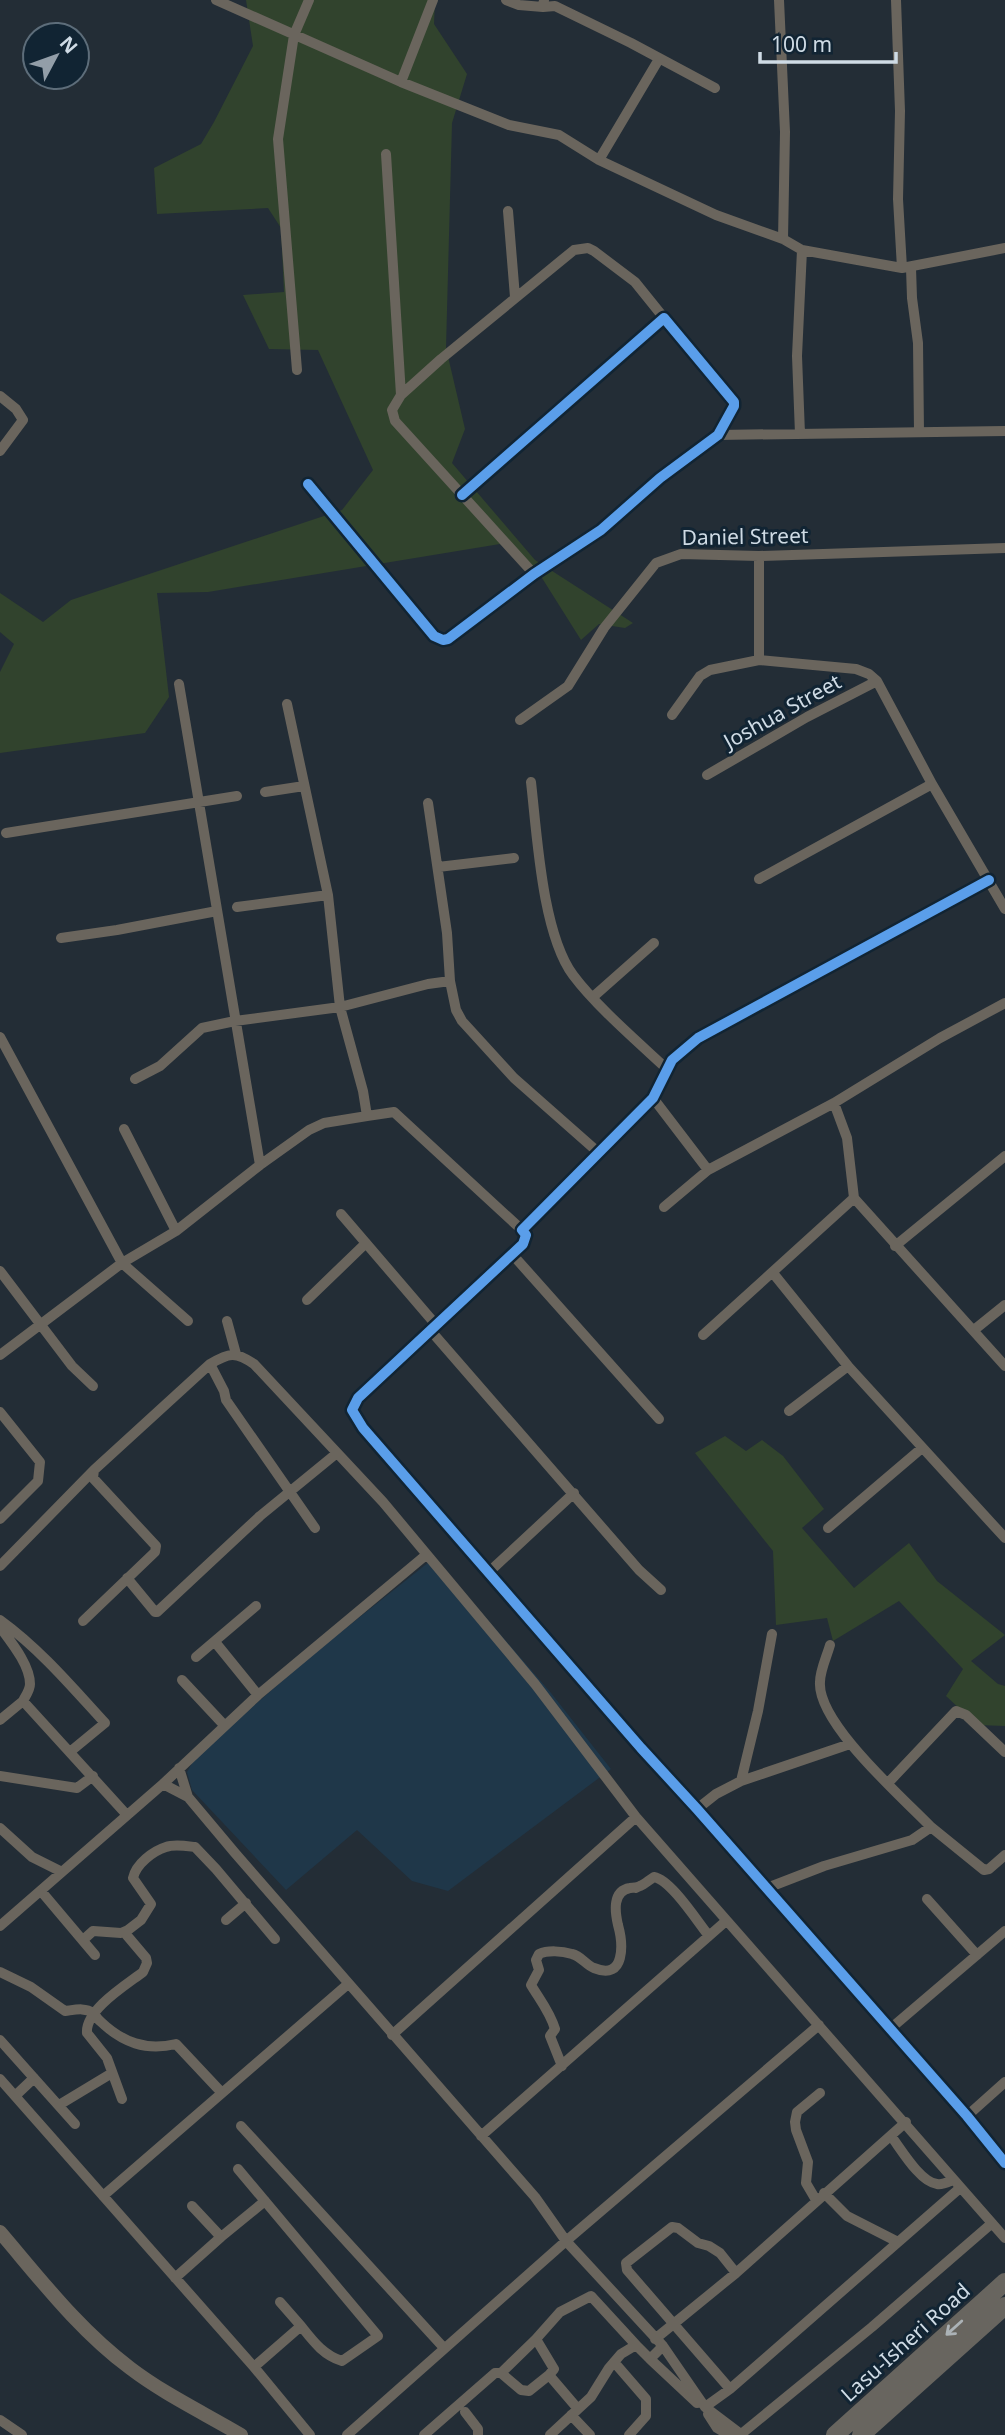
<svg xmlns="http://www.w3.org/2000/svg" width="1005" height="2435" viewBox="0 0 1005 2435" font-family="'Noto Sans',sans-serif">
<rect width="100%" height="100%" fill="#232d36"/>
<!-- built -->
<path fill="#1f3749" d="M429 1562 443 1568 551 1693 611 1769 448 1891 412 1881 357 1830 286 1890 192 1790 187 1772 197 1755 312 1655Z"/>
<!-- green -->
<path fill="#31432d" d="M246 0H435L434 24 467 74 452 123 446 348 465 429 452 463 535 560 633 623 625 628 599 624 581 640 542 578 500 544 208 592 157 593 169 697 145 733 0 753V672L14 644 0 632V593L43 622 71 600 342 510 373 470 318 350 269 349 243 295 284 292 281 228 268 208 157 214 154 168 201 144 214 122 253 46Z
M725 1436 746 1451 762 1440 783 1456 824 1509 802 1528 854 1588 909 1543 937 1581 1005 1635 971 1661 998 1684 1005 1686V1726L977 1725 946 1696 963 1669 899 1601 833 1641 827 1618 776 1625 773 1551 695 1453Z"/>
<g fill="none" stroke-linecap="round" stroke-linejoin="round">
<!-- minor -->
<path stroke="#6a655d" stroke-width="10" d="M216 0 401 82 509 125 559 135 599 160 716 215 783 239 802 250 902 268 1005 248
M506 0 519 5 543 7
M544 0 543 7 555 6 631 43 715 88
M779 0 785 132 783 239
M896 0 900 111 898 199 902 268
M401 82 433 0
M386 154 401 395
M599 160 659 59
M508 211 515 297
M911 268 912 298 918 343 919 432
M297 370 278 139 294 35 309 0
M0 396 16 409 23 420 0 451
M800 434 797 356 802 250
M718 435 1005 431
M308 484 434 636 443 640 448 639 534 574 601 530 660 478 718 435 734 406V402L664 318 462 495
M534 574 395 421 392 410 401 395 441 359 574 250 588 248 594 251 635 282 664 318
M759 660 856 669 869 674 877 681 932 784 1005 909
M179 684 260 1165
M287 704 328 895 340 1007 363 1091 367 1116 394 1112 522 1230
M672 715 700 676 710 670 759 660V556
M520 720 568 686 604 628 656 563 681 554 759 556 1005 548
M707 775 807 717 877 681
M531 782C537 834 542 933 573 975 596 1006 639 1043 668 1070
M265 792 304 786
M428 803 447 933 450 981
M6 833 237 796
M438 867 514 858
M759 879 932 784
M989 880 698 1038 672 1060 653 1098 522 1230 526 1235 523 1244 358 1398 352 1410 363 1428 641 1748 697 1809 967 2116 1005 2163
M237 907 328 895
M61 938 117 930 217 911
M593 997 654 943
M0 1037 122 1263 188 1321
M135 1079 160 1066 202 1028 235 1021 340 1007 428 984 450 981 456 1010 462 1021 514 1078 599 1153
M653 1098 708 1170
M834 1103 847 1138 854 1198 1005 1366
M124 1129 176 1231
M664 1207 708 1170 834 1103 940 1038 1005 1003
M341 1214 437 1326
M895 1246 1005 1156
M512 1254 659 1419
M0 1271 72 1366 93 1386
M773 1273 848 1366 1005 1538
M307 1300 366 1243
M227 1321 236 1354
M974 1330 1005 1305
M431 1331 639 1570 661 1590
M703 1335 854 1198
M0 1355 122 1263 176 1231 260 1165 309 1130 324 1123 367 1116
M210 1364 224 1391 226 1400 315 1528
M789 1411 848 1366
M0 1412 40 1462 38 1481 0 1519
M828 1528 922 1448
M0 1566 94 1470
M489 1572 574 1493
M127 1578 155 1612H157L260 1516 337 1453
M0 1620C40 1649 72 1687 105 1723L71 1751
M83 1621 155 1552 156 1546 93 1478 94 1470 210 1364C229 1353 235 1351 254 1364L383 1502 535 1684 636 1817 1005 2238
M0 1627C11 1642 30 1665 30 1684 30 1690 26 1695 23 1701L126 1814
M215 1642 258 1695
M830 1645C827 1656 820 1670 820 1682 817 1723 903 1798 931 1827
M196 1657 256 1606
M182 1680 224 1725
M0 1720 23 1701
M179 1768 188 1797 235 1853 535 2197 566 2241 663 2346 705 2407 742 2435
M0 1776 77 1788 93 1776
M741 1781 758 1711 772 1634
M888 1783 956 1711 966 1715 1005 1752
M163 1784 188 1797
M697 1809 716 1794 741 1781 850 1744
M0 1828 32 1857 62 1872
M767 1888 824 1866 912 1840 931 1827 984 1870 989 1869 1005 1855
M41 1891 95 1955
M927 1899 977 1955
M226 1920 246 1903
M0 1926 163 1784 258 1695 426 1555
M83 1940 93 1931 121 1933 128 1930 141 1920 151 1904 133 1878C136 1864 153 1851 166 1847 174 1844 186 1846 195 1847L216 1869 275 1939
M0 1972 31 1987 65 2011C74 2010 85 2007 93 2013 96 2015 97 2019 100 2021 123 2043 146 2051 176 2044L222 2093
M890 2029 1005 1931
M392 2035 636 1817
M0 2040 75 2124
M562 2066 550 2036 555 2029C550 2012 540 2000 531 1985L539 1970 536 1960 539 1954C548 1950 562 1951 572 1954 581 1956 586 1965 594 1968 626 1981 623 1943 618 1925 615 1912 612 1891 630 1888 640 1886 631 1890 640 1886 645 1884 649 1880 654 1877 671 1880 697 1921 709 1936
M0 2079 254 2367 310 2435
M15 2096 34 2078
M122 2099 107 2058 87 2033C85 2010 126 1985 143 1972L147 1963 146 1958 124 1932
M59 2105 112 2073
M967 2116 1005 2082
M241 2126 444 2348
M481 2136 726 1921
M891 2136C901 2149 920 2182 937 2184 943 2185 948 2182 953 2180
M238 2169 378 2336 342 2361C323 2355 313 2341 301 2326
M824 2193 847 2216 898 2242
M103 2196 348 1984
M816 2200 806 2183 808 2162 796 2130 795 2122 797 2112 820 2093
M221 2237 265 2201
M175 2278 221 2237 192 2206
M655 2339 736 2273 906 2122
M650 2359 697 2403
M614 2362 646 2399V2416L629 2435
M254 2367 301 2326 280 2302
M501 2373 536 2339
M549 2375 554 2369 536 2339 560 2312 591 2296 636 2345
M730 2389 627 2270 626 2263 672 2227 678 2228 698 2243 709 2246 720 2253 736 2273
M705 2407 730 2389 960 2188
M465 2412 478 2429V2435
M708 2414 717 2428 729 2435
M571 2415 590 2435
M0 2420 22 2435
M347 2435 566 2241 819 2025
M424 2435 495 2373H501L521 2390 529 2391 549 2375 578 2409
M550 2435 591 2397 609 2368 621 2354 636 2345 650 2359 663 2346
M740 2435 872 2327 991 2224"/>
<!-- tertiary -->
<path stroke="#6a655d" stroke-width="14" d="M0 2232C41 2280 79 2330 130 2368 164 2394 204 2413 241 2435"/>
<!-- primary -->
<path stroke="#68655f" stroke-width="18" d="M835 2435 1005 2282
M861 2435 1005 2306"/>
<!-- cycleway casing -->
<g stroke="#112433" stroke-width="15">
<path id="cycleway" d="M308 484 434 636 443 640 448 639 534 574 601 530 660 478 718 435 734 406V402L664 318 462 495
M989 880 698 1038 672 1060 653 1098 522 1230 526 1235 523 1244 358 1398 352 1410 363 1428 641 1748 697 1809 967 2116 1005 2163"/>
</g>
<!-- cycleway -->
<use href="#cycleway" stroke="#5a9eea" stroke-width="10"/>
</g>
<!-- one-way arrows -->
<defs><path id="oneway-shaft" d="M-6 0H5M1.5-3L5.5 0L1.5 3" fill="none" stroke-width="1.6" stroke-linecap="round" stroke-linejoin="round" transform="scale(1.75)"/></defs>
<use stroke="#abb2b6" href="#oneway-shaft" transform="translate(954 2328) rotate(138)"/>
<g text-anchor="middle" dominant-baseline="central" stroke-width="6" stroke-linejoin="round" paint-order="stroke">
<!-- street labels -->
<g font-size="21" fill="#cfdbe5" stroke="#112433">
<text transform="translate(745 536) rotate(-1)">Daniel Street</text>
<text transform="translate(782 711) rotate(-29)">Joshua Street</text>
<text transform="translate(905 2342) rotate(-42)">Lasu-Isheri Road</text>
</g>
</g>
<!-- north arrow -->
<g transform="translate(56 56) rotate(49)"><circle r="33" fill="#112433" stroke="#5d6d7a" stroke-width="2"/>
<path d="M0-5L12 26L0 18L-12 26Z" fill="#939ea8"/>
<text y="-10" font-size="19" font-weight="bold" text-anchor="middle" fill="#cfdbe5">N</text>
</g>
<!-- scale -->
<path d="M760 52v10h136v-10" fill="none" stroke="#cfdbe5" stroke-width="3.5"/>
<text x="771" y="52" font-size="21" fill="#cfdbe5" stroke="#112433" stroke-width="5" paint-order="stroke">100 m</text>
</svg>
